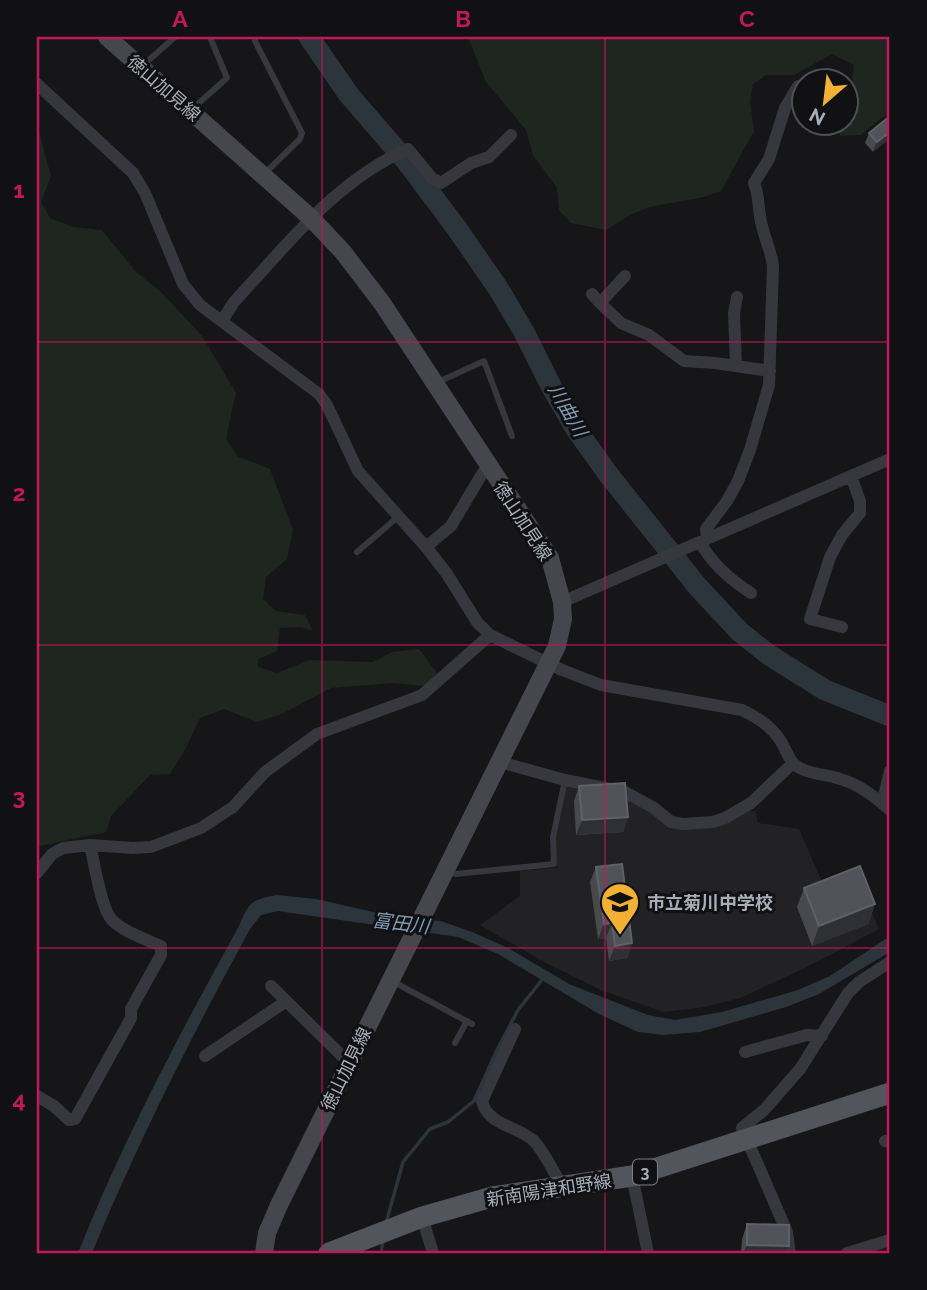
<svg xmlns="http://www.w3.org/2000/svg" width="927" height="1290" viewBox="0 0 927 1290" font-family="Raleway,'Noto Sans JP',sans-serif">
<rect width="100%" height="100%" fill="#161618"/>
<!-- built -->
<path fill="#222225" d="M567 785 624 795 675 829 714 827 747 811H755L758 823 799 829 822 882 852 868 879 929 803 969 740 998 705 1007 663 1012 601 990 546 963 480 925 520 896V871L557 868 555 837Z"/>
<!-- green -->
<path fill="#1e261f" d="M468 37H890V115L883 117 861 135 840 136 837 123 846 122 847 98 851 88 854 65 832 54 794 75H766L753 84 750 102 754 131 721 191 704 197 649 207 630 215 606 230 571 223 559 210 557 188 533 155 526 130 486 82Z
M37 125 51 176 41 202 50 218 73 227 102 230 136 272 160 291 202 336 236 393 226 438 237 456 270 469 293 530 287 559 266 577 263 599 276 611 305 615 313 631 301 627 280 628 277 651 258 659V667L277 673 310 660 373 662 392 652 419 649 437 673 424 686 394 683 331 688 282 714 257 722 224 709 200 718 186 748 170 774 150 775 111 816 106 832 40 846 37 845Z"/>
<!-- water -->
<path fill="#2c353c" d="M277 895 316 899 400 918 441 921 472 932 508 948 569 984 648 1015 675 1020 722 1012 798 990 830 976 890 936V952L819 994 786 1007 700 1032 663 1035 638 1032 599 1014 498 954 458 937 278 911 261 915 250 929C192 1035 138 1142 92 1253H78C123 1140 180 1033 239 926 249 902 251 900 277 895Z"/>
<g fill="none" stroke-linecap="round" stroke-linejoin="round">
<!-- stream -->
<path stroke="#2c353c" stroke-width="3.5" d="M386 1223 403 1162 430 1129 448 1122 474 1101 497 1050 518 1010 545 976
M381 1253 383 1241"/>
<!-- river -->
<path stroke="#2c353c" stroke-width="21" d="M309 37 349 95 407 162 455 226 498 288 524 332 552 388 576 429 608 474 698 587 740 632 769 655 825 690 890 716"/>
<!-- lane -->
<path stroke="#37383d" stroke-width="6" d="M255 41 302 133 300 139 265 173
M142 66 175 37
M191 110 227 78 210 37
M436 383 484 361 512 436
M357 552 399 516
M448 870 456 874 554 864 553 837 565 780
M392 981 472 1024
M455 1043 467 1021"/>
<!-- street -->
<path stroke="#37383d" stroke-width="12" d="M37 84 133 173 145 193 183 284 200 305 319 394 327 405 358 471 426 547 447 574 477 622 490 635 562 670 601 685 742 710C757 717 771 726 780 740 785 747 788 758 794 764 805 774 826 774 840 779 859 784 875 797 890 810
M592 294 600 303 625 276
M600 303 621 323 649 335 684 361 715 363 770 371
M222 321 234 302C287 245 335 181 408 149L432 178 441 183 471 163 489 157 511 135
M736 366 734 313 737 297
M707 539 706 529 727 501 738 481 750 450 769 385 773 266C771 249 762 233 760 216 758 204 759 195 754 183L769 159 785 108 798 86
M700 542C712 564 729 579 751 593
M426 547 451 526 482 474 488 467
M562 602 890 459
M842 627 810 619 830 557 842 535 860 513V501L851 476
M500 762 565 780 625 792 654 808 671 822 683 824 713 822 725 818 751 803 793 763
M879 801 884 796 890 771
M37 873 52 854 63 848 90 845 133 848 151 847 201 828 233 807 265 772 317 734 422 695 490 635
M271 986 343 1057 350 1062
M515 1029 482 1101C487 1125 518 1126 534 1141 544 1152 551 1167 558 1179L559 1186
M745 1052 807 1035 822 1036
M205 1056 285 1002
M37 1096 54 1106 69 1120 75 1119 131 1018V1009L161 955V946C145 939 124 932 112 920 101 909 94 861 90 845
M885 1141 890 1142
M632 1176 648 1253
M422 1217 433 1253
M790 1253 787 1232 742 1128 764 1110 800 1069 848 993 859 982 890 962
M847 1253 890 1240"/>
<!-- secondary -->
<path stroke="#45474d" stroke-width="18" d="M107 37 311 218 343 252 382 303 550 558 562 602 563 619 557 646 279 1205 267 1233 264 1253"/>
<!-- primary -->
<path stroke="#53555c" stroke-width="21" d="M329 1253 422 1217 492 1197 632 1176 890 1093"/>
</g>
<!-- wall -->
<path fill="#47494d" d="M890 116 873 152 865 143 869 133Z
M579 786 628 817 623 832 576 835 574 801Z
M596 867 632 943 627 958 609 961 606 938 598 939 590 882Z
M804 888 875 904 868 924 812 946 797 907Z
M747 1224 789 1246 786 1253H741L742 1239Z"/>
<!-- shaded-wall -->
<path fill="#2f3033" d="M890 132V139L873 152 877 142Z
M628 817 623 832 576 835 582 820Z
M875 904 868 924 812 946 819 926Z
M612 923 606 938 598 939 604 924Z
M632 943 627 958 609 961 615 946Z
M747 1245 789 1246 786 1253H743Z"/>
<!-- building -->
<path fill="#525359" stroke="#5f6168" stroke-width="2" d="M890 116V132L877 142 869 133Z
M625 783 628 817 582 820 579 786Z
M622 864 632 943 615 946 612 923 604 924 596 867Z
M860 866 875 904 819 926 804 888Z
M747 1224 789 1225V1246L747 1245Z"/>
<!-- grid -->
<path fill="none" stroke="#c2185b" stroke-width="2" stroke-opacity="0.55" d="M322 37V1253M605 37V1253M37 342H890M37 645H890M37 948H890"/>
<!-- icons -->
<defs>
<g id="school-pin" transform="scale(2.0125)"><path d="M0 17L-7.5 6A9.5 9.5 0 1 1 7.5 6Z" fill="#f2b134" stroke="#111113"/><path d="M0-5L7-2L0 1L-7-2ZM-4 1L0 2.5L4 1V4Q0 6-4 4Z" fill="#111"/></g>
</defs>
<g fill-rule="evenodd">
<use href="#school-pin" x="620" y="902"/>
</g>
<g text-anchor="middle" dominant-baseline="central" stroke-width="6" stroke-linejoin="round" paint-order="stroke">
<!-- shield labels -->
<rect fill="#111113" stroke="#7b7e86" stroke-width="2" x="633" y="1159.5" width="24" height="25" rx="5"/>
<g font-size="16" font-weight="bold" fill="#a8adb8">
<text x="645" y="1172">3</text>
</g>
<!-- street labels -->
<g font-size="18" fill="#a8adb8" stroke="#111113">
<text transform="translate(164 88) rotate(41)">徳山加見線</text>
<text transform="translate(523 521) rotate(57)">徳山加見線</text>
<text transform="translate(346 1069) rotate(-64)">徳山加見線</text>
<text transform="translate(549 1190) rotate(-9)">新南陽津和野線</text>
</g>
<!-- poi labels -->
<g font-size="18" font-weight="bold" fill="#a8adb8" stroke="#111113" text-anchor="start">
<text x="647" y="902">市立菊川中学校</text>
</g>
<!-- water labels -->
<g font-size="19" font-style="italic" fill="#7f9bb3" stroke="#111113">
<text transform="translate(568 410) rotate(60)">川曲川</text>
<text transform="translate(401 923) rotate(7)">富田川</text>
</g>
</g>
<!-- border -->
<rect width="927" height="1290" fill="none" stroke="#111113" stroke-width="77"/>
<!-- north arrow -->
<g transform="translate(825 102) rotate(208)"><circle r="33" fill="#111113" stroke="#4d4f55" stroke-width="2"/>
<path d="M0-5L12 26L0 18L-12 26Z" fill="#f2b134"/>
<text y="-10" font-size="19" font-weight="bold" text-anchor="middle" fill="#a8adb8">N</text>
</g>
<rect x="38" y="38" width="850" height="1214" fill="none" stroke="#c2185b" stroke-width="2.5"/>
<g font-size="23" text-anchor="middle" font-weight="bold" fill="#c2185b">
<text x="180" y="27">A</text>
<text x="463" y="27">B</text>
<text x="747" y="27">C</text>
<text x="19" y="198">1</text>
<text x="19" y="501">2</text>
<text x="19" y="805">3</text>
<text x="19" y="1108">4</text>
</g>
</svg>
